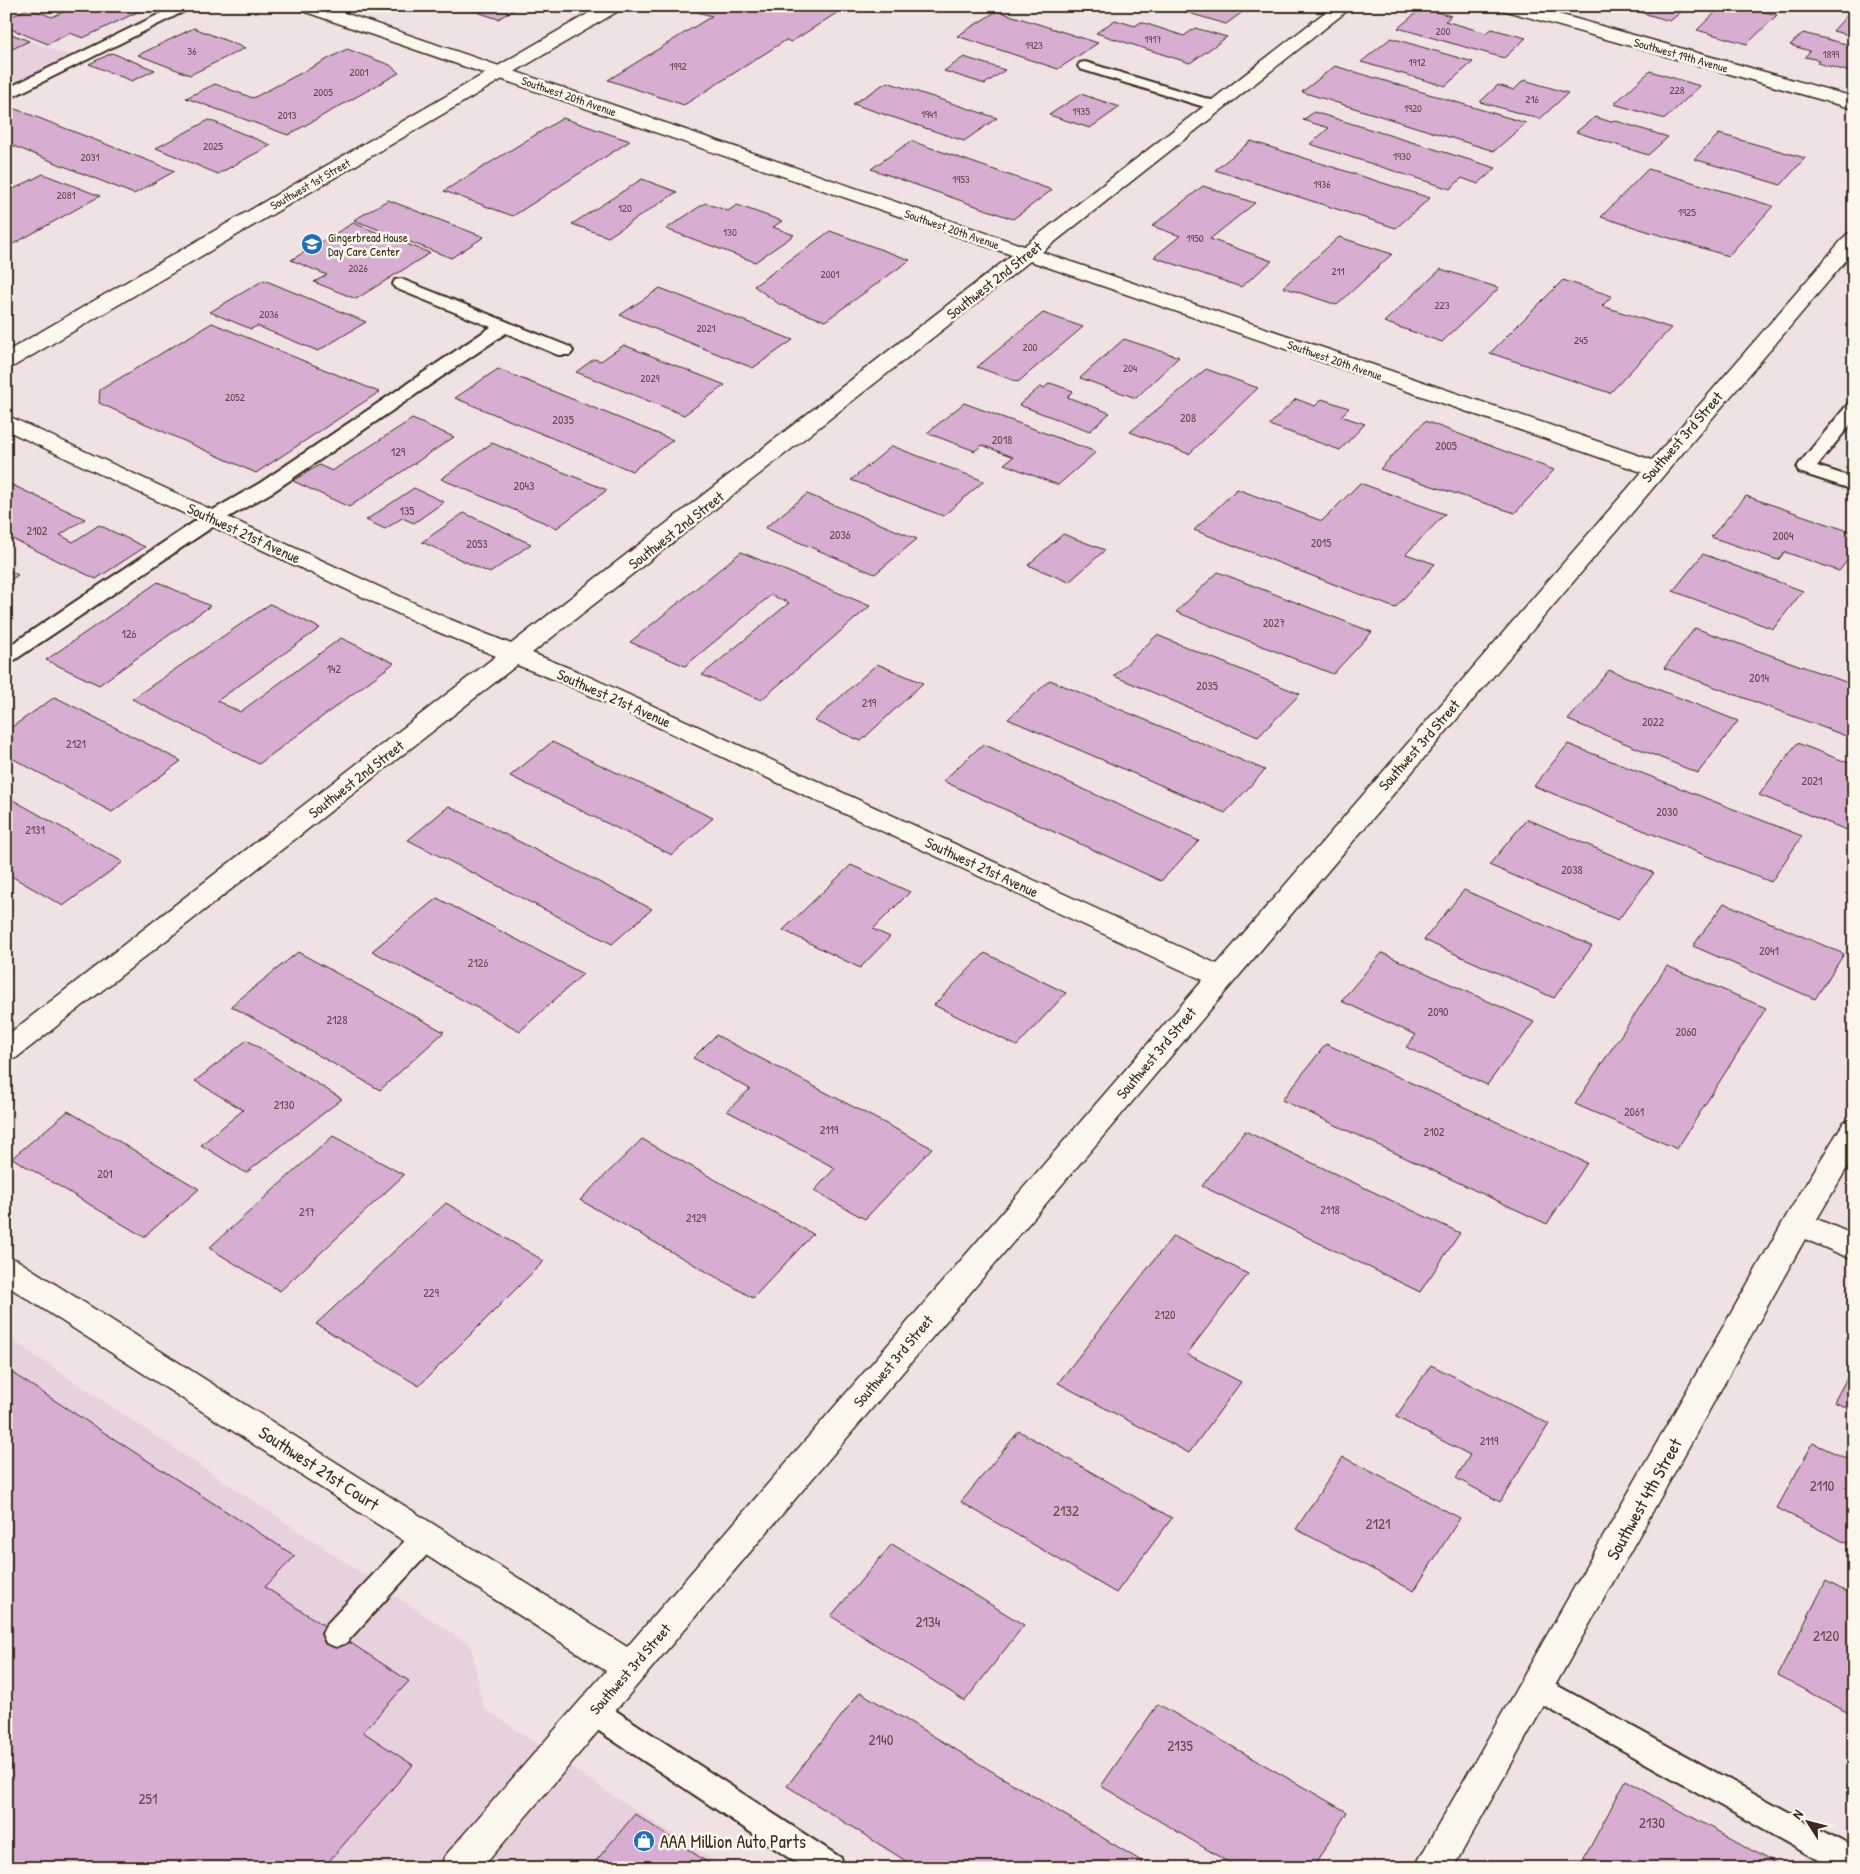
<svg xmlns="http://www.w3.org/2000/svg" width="1860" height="1874" viewBox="0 0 1860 1874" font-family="'Patrick Hand',sans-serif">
<rect width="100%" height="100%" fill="#f0e1e4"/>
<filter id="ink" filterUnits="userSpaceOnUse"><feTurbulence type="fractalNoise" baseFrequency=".02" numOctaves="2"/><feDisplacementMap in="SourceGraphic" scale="10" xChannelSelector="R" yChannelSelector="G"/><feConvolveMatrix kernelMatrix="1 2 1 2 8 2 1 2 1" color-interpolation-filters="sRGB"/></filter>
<g filter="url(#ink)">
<!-- built -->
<path fill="#e8d1df" d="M6 32 73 57 6 90Z
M6 1336 471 1646 483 1707 603 1789 726 1868H6Z"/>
<!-- building -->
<path fill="#d7add2" stroke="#3b2a1e" d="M76 6H150L83 38 70 33 48 44 6 27V19L29 8 52 17Z
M459 6H520L498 19Z
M706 6H834L843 9 791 42 786 40 684 105 608 80 712 16 697 12Z
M1165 6H1251L1226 24Z
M1619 6H1688L1670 21Z
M1722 6H1743L1777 15 1747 44 1697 30Z
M1422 8 1451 16 1445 21 1486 33 1492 29 1526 38 1504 58 1398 28Z
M997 11 1098 43 1058 69 957 36Z
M1851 11 1854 12V36L1833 31Z
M1115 20 1135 26 1141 22 1184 36 1195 28 1227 37 1190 63 1096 33Z
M194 28 245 48 190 75 138 55Z
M6 32 29 41 6 52Z
M1803 33 1854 46V73L1817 63 1819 60 1805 57 1810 51 1790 45Z
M1391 38 1473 62 1445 86 1361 62Z
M347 49 390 65 399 73 288 135 186 98 215 84 253 98Z
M112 53 155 70 132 81 89 64Z
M964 57 1005 70 985 84 944 71Z
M1335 66 1526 123 1494 151 1302 92Z
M1650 71 1700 86 1665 119 1614 104Z
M1524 80 1568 93 1540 119 1480 102 1498 85 1514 90Z
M887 82 997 118 964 141 853 104Z
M1081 94 1120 107 1090 128 1049 115Z
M13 108 175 171 134 194 6 143V111Z
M1314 112 1496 168 1478 184 1462 178 1450 189 1310 144 1329 128 1303 120Z
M1595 117 1611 122 1613 120 1668 137 1648 155 1576 132Z
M563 118 630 141 513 216 444 191Z
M209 120 271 145 218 174 156 148Z
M1719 134 1805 158 1781 185 1694 159Z
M911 141 1052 190 1013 219 871 169Z
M1251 141 1430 198 1396 228 1215 170Z
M1648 169 1773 206 1728 256 1601 217Z
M43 174 100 196 6 248V193Z
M642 179 677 192 608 237 572 224Z
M1203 186 1255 203 1210 239 1272 261 1241 287 1154 257 1180 236 1152 226Z
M388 200 484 237 451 258 354 220Z
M705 203 728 211 737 205 782 221 773 227 794 235 755 262 666 229Z
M353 223 430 253 356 299 314 282 327 275 291 260Z
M830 231 910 260 825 321 779 304 754 286Z
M1339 237 1392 254 1337 305 1283 287Z
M1441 269 1499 288 1442 342 1384 322Z
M264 280 366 322 318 351 257 326 251 329 210 312Z
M1563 280 1612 296 1602 306 1671 328 1610 393 1490 353Z
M660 288 793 340 753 368 620 315Z
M1043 313 1083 327 1018 382 977 367Z
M212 323 379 392 256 473 99 403 100 390Z
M1124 339 1179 357 1136 398 1080 378Z
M624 345 725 385 684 415 576 372 594 359 601 361Z
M498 369 673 440 632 471 455 398Z
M1206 369 1258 388 1189 454 1130 432Z
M1050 383 1073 391 1067 397 1110 413 1090 431 1019 405 1040 387 1044 388Z
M1296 399 1315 406 1322 399 1349 408 1341 416 1365 424 1340 450 1269 425Z
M964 403 1096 452 1058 485 1004 464 1013 457 982 445 975 451 927 433Z
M412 419 454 437 349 507 293 481 319 465 332 471Z
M1425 421 1554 470 1515 513 1380 469Z
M492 443 607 490 557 528 441 479Z
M892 446 984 481 943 516 851 480Z
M1854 457V471L1845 468Z
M6 482 85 519 60 535 73 542 99 525 145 547 96 579 6 536Z
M1360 483 1445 514 1406 554 1435 564 1395 608 1194 530 1237 489 1322 521Z
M414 488 444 502 414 523 402 518 385 529 366 520Z
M807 494 917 539 875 574 765 528Z
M1746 496 1854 533V552L1839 571 1785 552 1778 560 1711 537Z
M464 513 531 544 490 573 422 542Z
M1063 534 1105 550 1069 582 1028 565Z
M741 552 870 606 761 700 702 675 789 603 771 595 685 666 630 642Z
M1703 554 1803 591 1773 629 1673 591Z
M6 569 18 575 6 583Z
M1218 572 1372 632 1333 674 1176 612Z
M158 582 210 606 99 685 46 660Z
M270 604 320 628 217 701 240 712 341 638 394 663 259 764 132 699Z
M1695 628 1854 685V739L1664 668Z
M1157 635 1300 694 1258 737 1114 676Z
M877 664 923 683 861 741 814 721Z
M1609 670 1738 721 1698 773 1568 720Z
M1050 680 1265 770 1225 813 1008 719Z
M55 697 181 761 112 812 6 755V731Z
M552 742 713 818 672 855 510 776Z
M1797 743 1854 765V833L1759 795Z
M983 744 1199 841 1161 881 943 781Z
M1568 744 1802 836 1771 882 1534 786Z
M6 796 123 862 63 906 6 873Z
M449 806 652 909 612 944 408 840Z
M1527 819 1654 873 1618 920 1489 865Z
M851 865 910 892 873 929 890 937 860 968 783 930Z
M1464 890 1592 946 1554 998 1424 940Z
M437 898 583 974 520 1031 372 951Z
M1724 903 1844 954 1815 999 1693 946Z
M298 952 444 1032 380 1090 231 1006Z
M985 953 1066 993 1017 1046 934 1005Z
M1382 953 1534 1022 1487 1085 1406 1047 1416 1035 1341 1001Z
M1667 966 1766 1008 1677 1149 1575 1104Z
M716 1035 932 1148 865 1219 814 1191 835 1168 727 1111 750 1089 693 1058Z
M247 1040 342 1099 246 1173 201 1145 243 1110 195 1081Z
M1326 1044 1587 1163 1547 1224 1282 1100Z
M68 1111 199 1189 144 1237 12 1158Z
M1245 1131 1460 1233 1420 1292 1202 1186Z
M333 1136 404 1175 280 1291 209 1248Z
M642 1139 813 1234 753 1298 580 1200Z
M446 1203 544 1261 419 1386 316 1324Z
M1173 1236 1248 1274 1187 1354 1241 1382 1189 1453 1058 1383Z
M1431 1365 1549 1424 1500 1502 1456 1478 1470 1455 1396 1417Z
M1854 1365V1411L1834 1402Z
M6 1369 295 1556 265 1587 409 1681 363 1732 413 1765 323 1868H6Z
M1019 1431 1172 1518 1116 1593 961 1502Z
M1813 1443 1854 1462V1547L1777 1508Z
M1343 1457 1460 1518 1414 1591 1296 1529Z
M892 1544 1024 1625 965 1701 831 1616Z
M1826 1581 1854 1596V1716L1778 1675Z
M860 1692 1143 1862 1139 1868H917L787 1786Z
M1158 1704 1347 1812 1313 1868H1238L1101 1786Z
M1626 1780 1783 1868H1588L1581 1864Z
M635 1814 716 1868H590Z"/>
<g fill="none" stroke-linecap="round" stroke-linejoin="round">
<!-- service casing -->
<g stroke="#3b2a1e" stroke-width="4">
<path id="service" d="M176 6H195L6 100V89Z
M1085 62 1221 103 1224 106 1216 111 1211 109 1080 69 1078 66 1080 63Z
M401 279 570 347 573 351 570 355H558L506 333 274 491 220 522 13 661 6 663V648L206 514 260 483 491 327 395 288 393 284 395 280Z
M1854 403V420L1817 466 1854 478V490L1799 472 1797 468 1799 464 1848 404Z
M426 1525 436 1529 440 1537 436 1545 346 1643 336 1647 326 1643 322 1634 326 1625 416 1529Z
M1538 1675 1854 1848V1868H1832L1528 1697 1524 1688 1528 1679Z
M594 1699 604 1703 841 1858 845 1868H804L584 1721 579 1712 584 1703Z"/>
</g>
<!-- minor casing -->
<g stroke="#3b2a1e" stroke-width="3">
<path id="minor" d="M297 6H324L1024 246 1333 6H1353L1042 252 1652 460 1847 234 1854 232V251L482 1868H439L445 1856 606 1671 6 1285V1257L17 1260 627 1647 1203 980 563 683 517 665 16 1058 6 1061V1036L496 656 431 629 6 430V415L449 619 511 644 1012 255 300 10ZM1030 261 1642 472 1217 964 581 673 532 653Z
M1500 6H1530L1854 97V109L1503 10Z
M1854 1119V1156L1817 1219 1854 1235V1260L1805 1239 1453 1868H1414L1787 1215 1844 1122Z"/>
</g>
<!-- secondary casing -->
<g stroke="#3b2a1e" stroke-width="3">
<path id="secondary" d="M601 6H623L620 10 14 366 6 367V352Z"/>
</g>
<!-- service -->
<use href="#service" fill="#fbf7ec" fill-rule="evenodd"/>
<!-- minor -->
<use href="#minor" fill="#fbf7ec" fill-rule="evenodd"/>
<!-- secondary -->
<use href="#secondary" fill="#fbf7ec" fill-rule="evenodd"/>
</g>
</g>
<!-- icons -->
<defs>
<g id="school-disc" transform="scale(1.125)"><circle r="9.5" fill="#1f6fb2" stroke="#fbf7ec"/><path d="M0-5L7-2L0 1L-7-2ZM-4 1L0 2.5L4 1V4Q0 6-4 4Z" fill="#fff"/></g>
<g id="shop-disc" transform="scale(1.125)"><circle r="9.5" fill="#1f6fb2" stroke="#fbf7ec"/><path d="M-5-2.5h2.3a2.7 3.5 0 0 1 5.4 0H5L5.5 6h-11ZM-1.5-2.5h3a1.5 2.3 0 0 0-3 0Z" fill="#fff"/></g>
</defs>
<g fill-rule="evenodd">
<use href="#school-disc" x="312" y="244"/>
<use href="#shop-disc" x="644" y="1841"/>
</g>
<g text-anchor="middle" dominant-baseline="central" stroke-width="5" stroke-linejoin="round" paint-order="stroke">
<!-- far-number labels -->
<g font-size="11" fill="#624b4b">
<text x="1443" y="31">200</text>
<text x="1153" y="39">1917</text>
<text x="1034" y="45">1923</text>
<text x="192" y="51">36</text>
<text x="1831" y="54">1899</text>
<text x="1417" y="62">1912</text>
<text x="678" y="66">1992</text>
<text x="359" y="72">2001</text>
<text x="1677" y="90">228</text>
<text x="323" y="92">2005</text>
<text x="1532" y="99">216</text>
<text x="1413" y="108">1920</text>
<text x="1081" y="111">1935</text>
<text x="929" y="114">1941</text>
<text x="287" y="115">2013</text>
<text x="213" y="146">2025</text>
<text x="1402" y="156">1930</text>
<text x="90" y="157">2031</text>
<text x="961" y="179">1953</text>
<text x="1322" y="184">1936</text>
<text x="66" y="195">2081</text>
<text x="625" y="208">120</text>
<text x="1687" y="212">1925</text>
<text x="730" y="232">130</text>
<text x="1195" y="238">1950</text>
<text x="358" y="268">2026</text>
<text x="1338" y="271">211</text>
<text x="830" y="274">2001</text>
<text x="1442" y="305">223</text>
<text x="269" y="314">2036</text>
<text x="706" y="328">2021</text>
<text x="1581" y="340">245</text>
<text x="1030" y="347">200</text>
<text x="1130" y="368">204</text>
<text x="650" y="378">2029</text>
<text x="235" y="397">2052</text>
</g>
<!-- far-street labels -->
<g font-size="12" fill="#3b2a1e" stroke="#fbf7ec">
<text transform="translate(1681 55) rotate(16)">Southwest 19th Avenue</text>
<text transform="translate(569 96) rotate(19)">Southwest 20th Avenue</text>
<text transform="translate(310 184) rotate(-30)">Southwest 1st Street</text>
<text transform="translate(952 229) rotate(19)">Southwest 20th Avenue</text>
<text transform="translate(1335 360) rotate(19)">Southwest 20th Avenue</text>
</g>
<!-- far-poi labels -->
<g font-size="12" fill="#3b2a1e" stroke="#fbf7ec" text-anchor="start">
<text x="328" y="237">Gingerbread House<tspan x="328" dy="14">Day Care Center</tspan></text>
</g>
<!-- number labels -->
<g font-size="12" fill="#624b4b">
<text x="1188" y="417">208</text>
<text x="563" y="419">2035</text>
<text x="1002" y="439">2018</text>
<text x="1446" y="445">2005</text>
<text x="398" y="451">129</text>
<text x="524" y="485">2043</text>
<text x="407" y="510">135</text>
<text x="37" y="530">2102</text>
<text x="840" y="534">2036</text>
<text x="1783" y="535">2004</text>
<text x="1321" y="542">2015</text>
<text x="477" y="543">2053</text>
<text x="1274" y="622">2027</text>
<text x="129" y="633">126</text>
<text x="334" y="668">142</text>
<text x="1759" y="677">2014</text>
<text x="1207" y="685">2035</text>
<text x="869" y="702">219</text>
<text x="1653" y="721">2022</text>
<text x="76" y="743">2121</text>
<text x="1812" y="780">2021</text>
<text x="1667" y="811">2030</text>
<text x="35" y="829">2131</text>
<text x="1572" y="869">2038</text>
<text x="1769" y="950">2041</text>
<text x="478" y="962">2126</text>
<text x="1438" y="1011">2090</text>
<text x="337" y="1019">2128</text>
<text x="1686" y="1031">2060</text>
<text x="284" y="1104">2130</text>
<text x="1634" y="1111">2061</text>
<text x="829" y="1129">2119</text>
<text x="1434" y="1131">2102</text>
<text x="105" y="1173">201</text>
<text x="1330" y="1209">2118</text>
<text x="307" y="1211">217</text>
<text x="696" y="1217">2129</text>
<text x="431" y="1292">229</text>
<text x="1165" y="1314">2120</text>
<text x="1489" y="1440">2119</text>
</g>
<!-- street labels -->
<g font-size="15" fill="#3b2a1e" stroke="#fbf7ec">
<text transform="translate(994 280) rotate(-38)">Southwest 2nd Street</text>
<text transform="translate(1682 437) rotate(-49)">Southwest 3rd Street</text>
<text transform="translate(676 530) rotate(-38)">Southwest 2nd Street</text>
<text transform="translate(244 533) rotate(25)">Southwest 21st Avenue</text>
<text transform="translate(614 698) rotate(24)">Southwest 21st Avenue</text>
<text transform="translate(1419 745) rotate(-49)">Southwest 3rd Street</text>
<text transform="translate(356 779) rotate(-38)">Southwest 2nd Street</text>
<text transform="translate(982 867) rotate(25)">Southwest 21st Avenue</text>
<text transform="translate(1156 1053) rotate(-50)">Southwest 3rd Street</text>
<text transform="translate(893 1361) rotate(-50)">Southwest 3rd Street</text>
<text transform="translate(630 1669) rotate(-49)">Southwest 3rd Street</text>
</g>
<!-- near-number labels -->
<g font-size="15" fill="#624b4b">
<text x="1822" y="1485">2110</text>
<text x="1066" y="1510">2132</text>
<text x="1378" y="1523">2121</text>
<text x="928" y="1621">2134</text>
<text x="1826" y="1635">2120</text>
<text x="881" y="1739">2140</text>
<text x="1180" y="1745">2135</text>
<text x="148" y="1798">251</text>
<text x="1652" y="1822">2130</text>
</g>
<!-- near-street labels -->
<g font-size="18" fill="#3b2a1e" stroke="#fbf7ec">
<text transform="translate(319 1468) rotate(33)">Southwest 21st Court</text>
<text transform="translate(1644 1499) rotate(-61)">Southwest 4th Street</text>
</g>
<!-- near-poi labels -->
<g font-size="18" fill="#3b2a1e" stroke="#fbf7ec" text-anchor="start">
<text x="660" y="1841">AAA Million Auto Parts</text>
</g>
</g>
<!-- margin -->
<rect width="1860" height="1874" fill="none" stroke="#fbf7ec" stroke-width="25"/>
<rect x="12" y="12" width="1835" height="1849" fill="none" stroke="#3b2a1e" stroke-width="2" filter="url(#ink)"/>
<!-- north arrow -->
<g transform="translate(1808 1822) rotate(306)" stroke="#fbf7ec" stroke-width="4" paint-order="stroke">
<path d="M0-4L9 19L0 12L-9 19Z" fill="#3b2a1e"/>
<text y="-8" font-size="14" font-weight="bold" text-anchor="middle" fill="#3b2a1e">N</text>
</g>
</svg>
